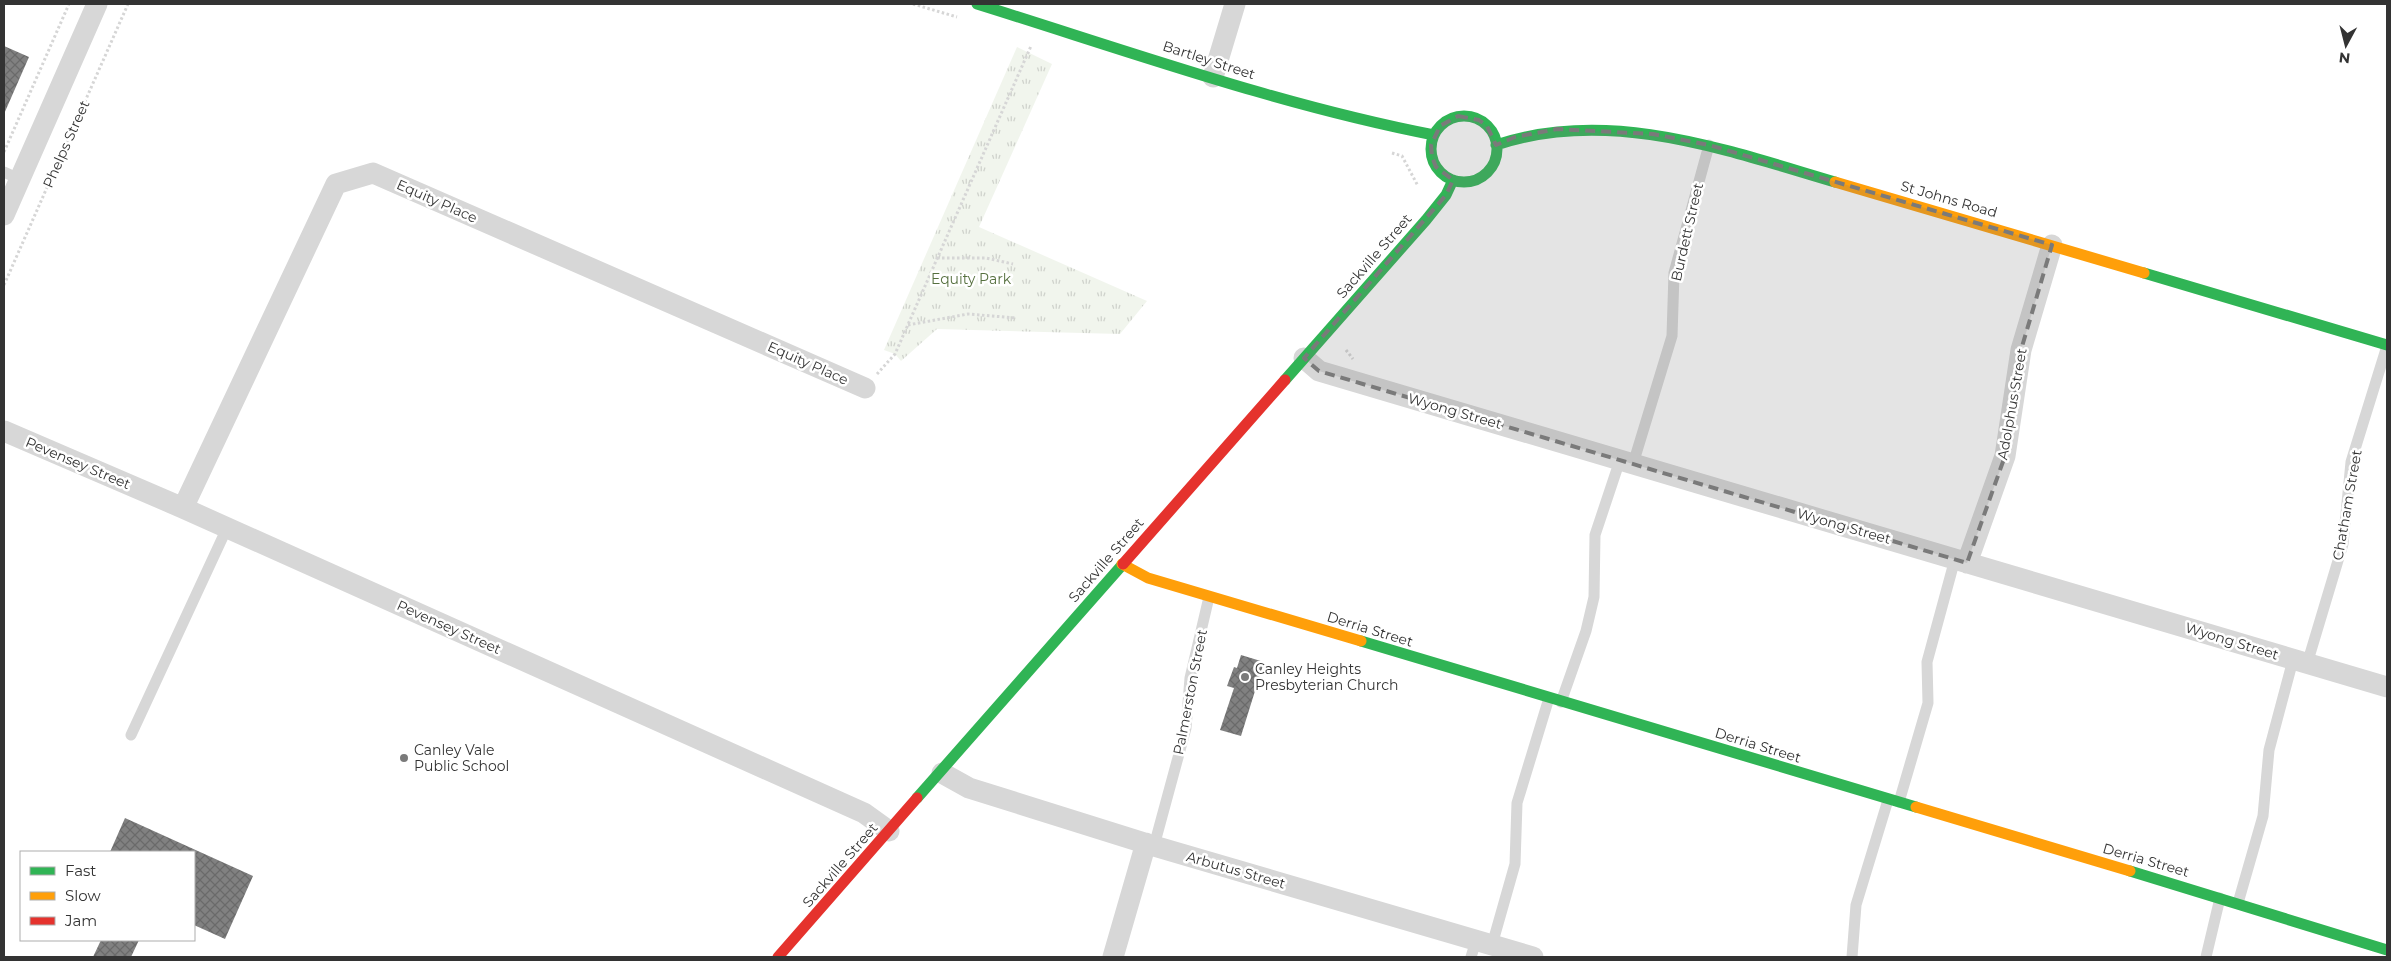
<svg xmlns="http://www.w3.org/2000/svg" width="2391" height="961" viewBox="0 0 2391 961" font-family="Montserrat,sans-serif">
<defs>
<pattern id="park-tufts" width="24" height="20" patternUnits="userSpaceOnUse" patternTransform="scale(1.25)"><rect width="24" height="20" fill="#f1f5ed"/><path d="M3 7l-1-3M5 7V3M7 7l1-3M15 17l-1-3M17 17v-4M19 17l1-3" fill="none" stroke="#cfd2cc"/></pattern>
<pattern id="building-cross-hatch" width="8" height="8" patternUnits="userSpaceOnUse" patternTransform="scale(1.25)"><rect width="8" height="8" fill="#818181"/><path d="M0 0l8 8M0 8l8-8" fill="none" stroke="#6a6a6a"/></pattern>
</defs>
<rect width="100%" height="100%" fill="#fff"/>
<!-- park -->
<path fill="url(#park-tufts)" d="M1017 47 1052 64 979 227 1147 301 1120 334 937 329 901 361 895 354 884 350Z"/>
<!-- building -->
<path fill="url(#building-cross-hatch)" d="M4 46 29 57 4 114Z
M1241 655 1264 662 1241 736 1220 730 1234 688 1227 686 1234 667 1237 668Z
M125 818 253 876 225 939 194 925V852H110Z
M101 940H139L131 957H93Z"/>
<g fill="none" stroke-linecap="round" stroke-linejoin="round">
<!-- path -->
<path stroke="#d6d6d6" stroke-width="3" stroke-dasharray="2.5 2.5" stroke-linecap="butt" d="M913 4 957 17
M4 152 69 4
M1392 153 1402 156 1418 186
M937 258H986L1013 264
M4 285 128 4
M908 325 968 314 1016 318
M1346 350 1353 359
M877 374 895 354 1031 46"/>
<!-- lane -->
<path stroke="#d7d7d7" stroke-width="11" d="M4 172 19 179
M1633 464 1672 336 1674 273 1709 145
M2307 664 2343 544 2351 462 2387 346
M1561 702 1586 631 1594 597 1595 535 1620 460
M131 735 227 528
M1899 802 1928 703 1927 662 1955 559
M1154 846 1186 728 1190 678 1209 597
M2238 903 2263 816 2269 750 2293 660
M1492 945 1515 864 1517 803 1549 698
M1471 957 1476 941
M1852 957 1856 905 1888 800
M2206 957 2220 898"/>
<!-- street -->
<path stroke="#d7d7d7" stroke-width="21" d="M1213 77 1235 4
M4 215 97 4
M1304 358 1319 371 2387 687
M4 431 183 508 864 813 889 831
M183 508 336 184 373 173 865 388
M1967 563 2005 456 2021 350 2052 245
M942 773 969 788 1154 846 1533 957
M1113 957 1146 843"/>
<!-- fast -->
<path stroke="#30b455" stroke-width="11" d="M977 4C1128 51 1279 105 1434 135
M1431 149a33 33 0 1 1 66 0a33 33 0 1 1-66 0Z
M1496 145C1609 107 1726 150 1835 182
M2144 273 2387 345
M1285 380 1426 220 1446 195 1453 180
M1361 641 1916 807
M917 798 1123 564
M2130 871 2387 950"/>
<!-- slow -->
<path stroke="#ff9f0a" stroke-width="11" d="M1835 182 2144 273
M1122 564 1148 578 1361 641
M1916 807 2130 871"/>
<!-- jam -->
<path stroke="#e5322d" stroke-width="11" d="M1123 564 1285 380
M778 957 917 798"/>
</g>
<!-- marked area -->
<path fill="#7a7a7a" fill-opacity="0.2" stroke="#7a7a7a" stroke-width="4" stroke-dasharray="10 6" stroke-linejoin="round" d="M1458 116 1479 120 1487 126 1496 145 1515 137 1557 129 1653 134 1709 145 2052 245 2021 350 2005 456 1967 563 1319 371 1304 358 1446 195 1453 180 1436 167 1432 157 1431 145 1440 126Z"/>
<!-- markers -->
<g fill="#7a7a7a" stroke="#fff" stroke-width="2">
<circle cx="1245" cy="677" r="5"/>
<circle cx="404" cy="758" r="5"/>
</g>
<g text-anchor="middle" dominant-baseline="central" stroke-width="5" stroke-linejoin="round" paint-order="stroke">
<!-- street labels -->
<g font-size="14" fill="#333" stroke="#fff">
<text transform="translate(1209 60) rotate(18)">Bartley Street</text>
<text transform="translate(66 144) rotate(-66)">Phelps Street</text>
<text transform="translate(1949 199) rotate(16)">St Johns Road</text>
<text transform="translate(437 201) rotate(24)">Equity Place</text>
<text transform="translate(1687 232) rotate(-77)">Burdett Street</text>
<text transform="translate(1374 256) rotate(-49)">Sackville Street</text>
<text transform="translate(808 363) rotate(24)">Equity Place</text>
<text transform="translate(2012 404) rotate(-80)">Adolphus Street</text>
<text transform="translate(1455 411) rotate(16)">Wyong Street</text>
<text transform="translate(78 463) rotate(23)">Pevensey Street</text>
<text transform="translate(2347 505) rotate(-80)">Chatham Street</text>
<text transform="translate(1844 526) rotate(16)">Wyong Street</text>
<text transform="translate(1106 560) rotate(-49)">Sackville Street</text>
<text transform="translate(449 627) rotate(24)">Pevensey Street</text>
<text transform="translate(1370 629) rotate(17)">Derria Street</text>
<text transform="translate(2232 641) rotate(17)">Wyong Street</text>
<text transform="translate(1190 692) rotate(-79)">Palmerston Street</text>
<text transform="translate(1758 745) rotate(17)">Derria Street</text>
<text transform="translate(2146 860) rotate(16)">Derria Street</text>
<text transform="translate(840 865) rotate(-49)">Sackville Street</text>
<text transform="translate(1236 870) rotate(16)">Arbutus Street</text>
</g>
<!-- park labels -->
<g font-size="14" fill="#56703f" stroke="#fff">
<text x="971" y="279">Equity Park</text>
</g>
<!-- poi labels -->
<g font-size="14" fill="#333" stroke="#fff" text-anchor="start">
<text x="1255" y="669">Canley Heights<tspan x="1255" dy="16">Presbyterian Church</tspan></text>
<text x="414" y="750">Canley Vale<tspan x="414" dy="16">Public School</tspan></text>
</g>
</g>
<!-- border -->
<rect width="2391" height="961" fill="none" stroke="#333333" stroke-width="10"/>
<!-- legend -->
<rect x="20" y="851" width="175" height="90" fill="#ffffff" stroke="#adadad"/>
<rect x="30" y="867" width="25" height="8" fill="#30b455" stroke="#adadad"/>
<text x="65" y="876" font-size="15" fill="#333333">Fast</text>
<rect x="30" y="892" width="25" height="8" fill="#ff9f0a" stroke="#adadad"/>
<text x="65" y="901" font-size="15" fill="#333333">Slow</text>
<rect x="30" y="917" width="25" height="8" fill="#e5322d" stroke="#adadad"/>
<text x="65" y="926" font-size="15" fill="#333333">Jam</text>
<!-- north arrow -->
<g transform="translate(2346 45) rotate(187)" stroke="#ffffff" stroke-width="4" paint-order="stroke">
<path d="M0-4L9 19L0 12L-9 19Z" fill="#333333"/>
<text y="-8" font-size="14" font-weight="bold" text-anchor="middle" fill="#333333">N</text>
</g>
</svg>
